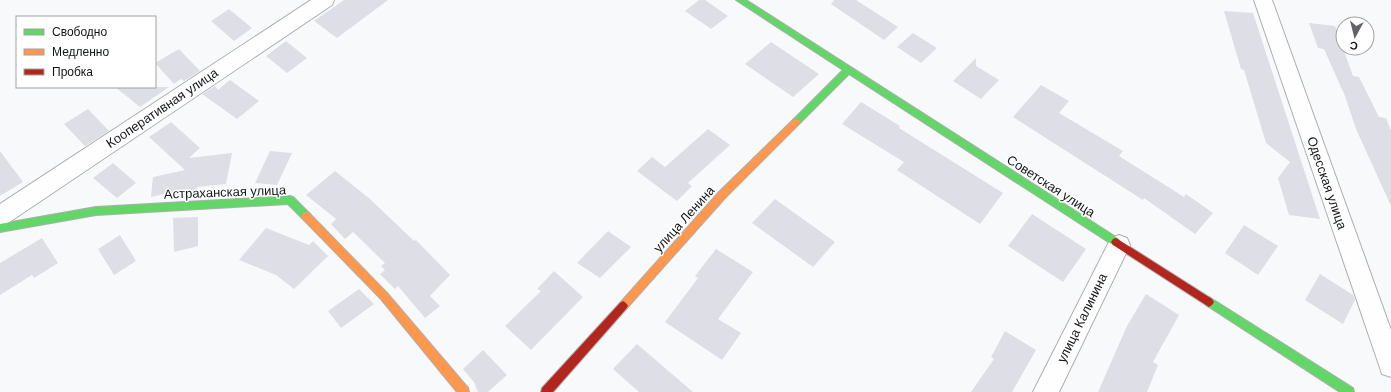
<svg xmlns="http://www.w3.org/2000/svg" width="1391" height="392" viewBox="0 0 1391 392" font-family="'DM Sans',sans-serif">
<rect width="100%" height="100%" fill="#f7f9fb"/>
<!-- building -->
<path fill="#dedfe6" d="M344 0H388L337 38 314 21Z
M699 0H705L728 16 711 29 685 11Z
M834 0H856L898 27 884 40 831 4Z
M229 9 252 28 234 41 211 21Z
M1224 11 1253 13 1320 219 1289 215 1278 178 1290 162 1266 143 1244 70 1241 69Z
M1309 23 1335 26 1353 76 1359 77 1379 117 1386 118 1391 131V206L1356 129 1345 96 1324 49 1318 48Z
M913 33 937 48 921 63 897 47Z
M286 41 307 58 287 73 266 56Z
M771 42 819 74 793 97 745 64Z
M179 49 200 71 184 81 181 79 174 84 155 63Z
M976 58V66L999 80 981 99 953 81Z
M230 80 259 101 237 119 202 94 215 86 218 90Z
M1041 85 1069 101 1059 113 1123 151 1119 156 1184 197 1186 194 1213 213 1195 234 1144 198 1143 200 1013 117Z
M115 87H169L140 107Z
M861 102 900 126 899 128 1003 193 980 224 897 170 904 162 842 124Z
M88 109 109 131 85 146 64 124Z
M171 122 200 148 189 158 232 153 226 184 197 187V194L173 196V192L151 197 153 177 185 170 149 137Z
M708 129 730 145 688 183 692 186 677 201 637 171 652 157 665 167Z
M0 151 23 182 0 196Z
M270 151 292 153 277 185 255 183Z
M113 163 136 183 117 198 93 178Z
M335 171 370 199 414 241 416 240 450 275 430 296 440 306 425 318 398 286 395 289 380 274 385 270 381 266 385 263 353 232 345 239 331 224 336 219 306 195Z
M775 199 835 242 813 267 752 223Z
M1032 214 1086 249 1063 282 1008 246Z
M198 217V246L174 252 173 218Z
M1244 225 1278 246 1258 275 1225 253Z
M266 228 309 245 313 241 328 256 294 289 276 275 239 260Z
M608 231 631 247 600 278 577 263Z
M120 235 136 261 114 275 98 249Z
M42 238 58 263 34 278 32 275 0 295V263Z
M716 249 753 272 718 319 741 333 722 360 665 322 698 278 695 276Z
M554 271 583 297 531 350 505 326 541 291 537 289Z
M1320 274 1353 295 1355 300 1343 324 1305 300Z
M359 289 374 304 341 328 328 311Z
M1146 294 1179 315 1153 362 1158 365 1147 392H1098L1127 326Z
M1005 331 1036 350 1012 392H971L994 359 991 357Z
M637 344 693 392H639L613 369Z
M483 350 507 375 488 392H478L474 382 463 369Z"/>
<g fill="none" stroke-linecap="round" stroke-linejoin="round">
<!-- street casing -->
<g stroke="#acaeb0" stroke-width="2">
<path id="street" d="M311 0H334L332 5 8 223 0 226V204Z
M1254 0H1272L1391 330V377L1382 374 1379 365Z
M1119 235 1127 238 1130 245 1059 392H1033L1111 238Z"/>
</g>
<!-- fast casing -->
<g stroke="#acaeb0" stroke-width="2">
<path id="fast" d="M736 0H746L1119 239 1121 242 1119 245 1116 246 1113 245 849 74 799 124H793L792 122 793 120 843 70Z
M290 196 293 197 309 213 311 216 309 219 306 220 303 219 288 204 96 215 0 232V224L96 207Z
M1209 297 1353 388 1354 392H1340L1206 305 1204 302 1206 299Z"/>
</g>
<!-- slow casing -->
<g stroke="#acaeb0" stroke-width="2">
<path id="slow" d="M796 119 799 120 800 122 799 124 725 198 626 309 623 311 620 309 618 306 620 303 719 192 793 120Z
M306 212 309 213 387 293 468 388 469 392H457L381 299 303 219 301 216 303 213Z"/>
</g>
<!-- jam casing -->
<g stroke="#acaeb0" stroke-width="2">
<path id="jam" d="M1116 238 1212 299 1214 302 1212 305 1209 307 1206 305 1113 245 1111 242 1113 239Z
M623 301 626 303 628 306 626 309 553 392H541L542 388 620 303Z"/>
</g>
<!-- street -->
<use href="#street" fill="#fefefe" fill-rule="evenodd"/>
<!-- fast -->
<use href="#fast" fill="#63d668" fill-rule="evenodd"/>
<!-- slow -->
<use href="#slow" fill="#ff974d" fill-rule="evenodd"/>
<!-- jam -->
<use href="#jam" fill="#b3261e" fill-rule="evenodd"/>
</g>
<g text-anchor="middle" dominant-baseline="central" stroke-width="3" stroke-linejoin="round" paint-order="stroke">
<!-- street labels -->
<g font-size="13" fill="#111418" stroke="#fff">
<text transform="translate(162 108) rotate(-34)">Кооперативная улица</text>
<text transform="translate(1327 183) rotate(71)">Одесская улица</text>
<text transform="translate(1051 186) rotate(33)">Советская улица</text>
<text transform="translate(225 192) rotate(-2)">Астраханская улица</text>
<text transform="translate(684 219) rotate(-48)">улица Ленина</text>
<text transform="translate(1082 318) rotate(-64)">улица Калинина</text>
</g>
</g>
<!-- legend -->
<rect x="16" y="16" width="140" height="72" fill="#ffffff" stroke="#a0a1a3"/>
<rect x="24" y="29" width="20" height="6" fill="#63d668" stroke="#a0a1a3"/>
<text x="52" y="36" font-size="12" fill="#111418">Свободно</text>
<rect x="24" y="49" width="20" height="6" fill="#ff974d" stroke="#a0a1a3"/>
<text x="52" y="56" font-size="12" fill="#111418">Медленно</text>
<rect x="24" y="69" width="20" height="6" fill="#b3261e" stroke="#a0a1a3"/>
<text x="52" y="76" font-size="12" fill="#111418">Пробка</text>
<!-- north arrow -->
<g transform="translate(1355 36) rotate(187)"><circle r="19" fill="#ffffff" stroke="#a0a1a3"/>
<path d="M0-3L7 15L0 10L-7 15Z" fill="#626467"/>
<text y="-6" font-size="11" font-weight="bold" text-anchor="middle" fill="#111418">С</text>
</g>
</svg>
